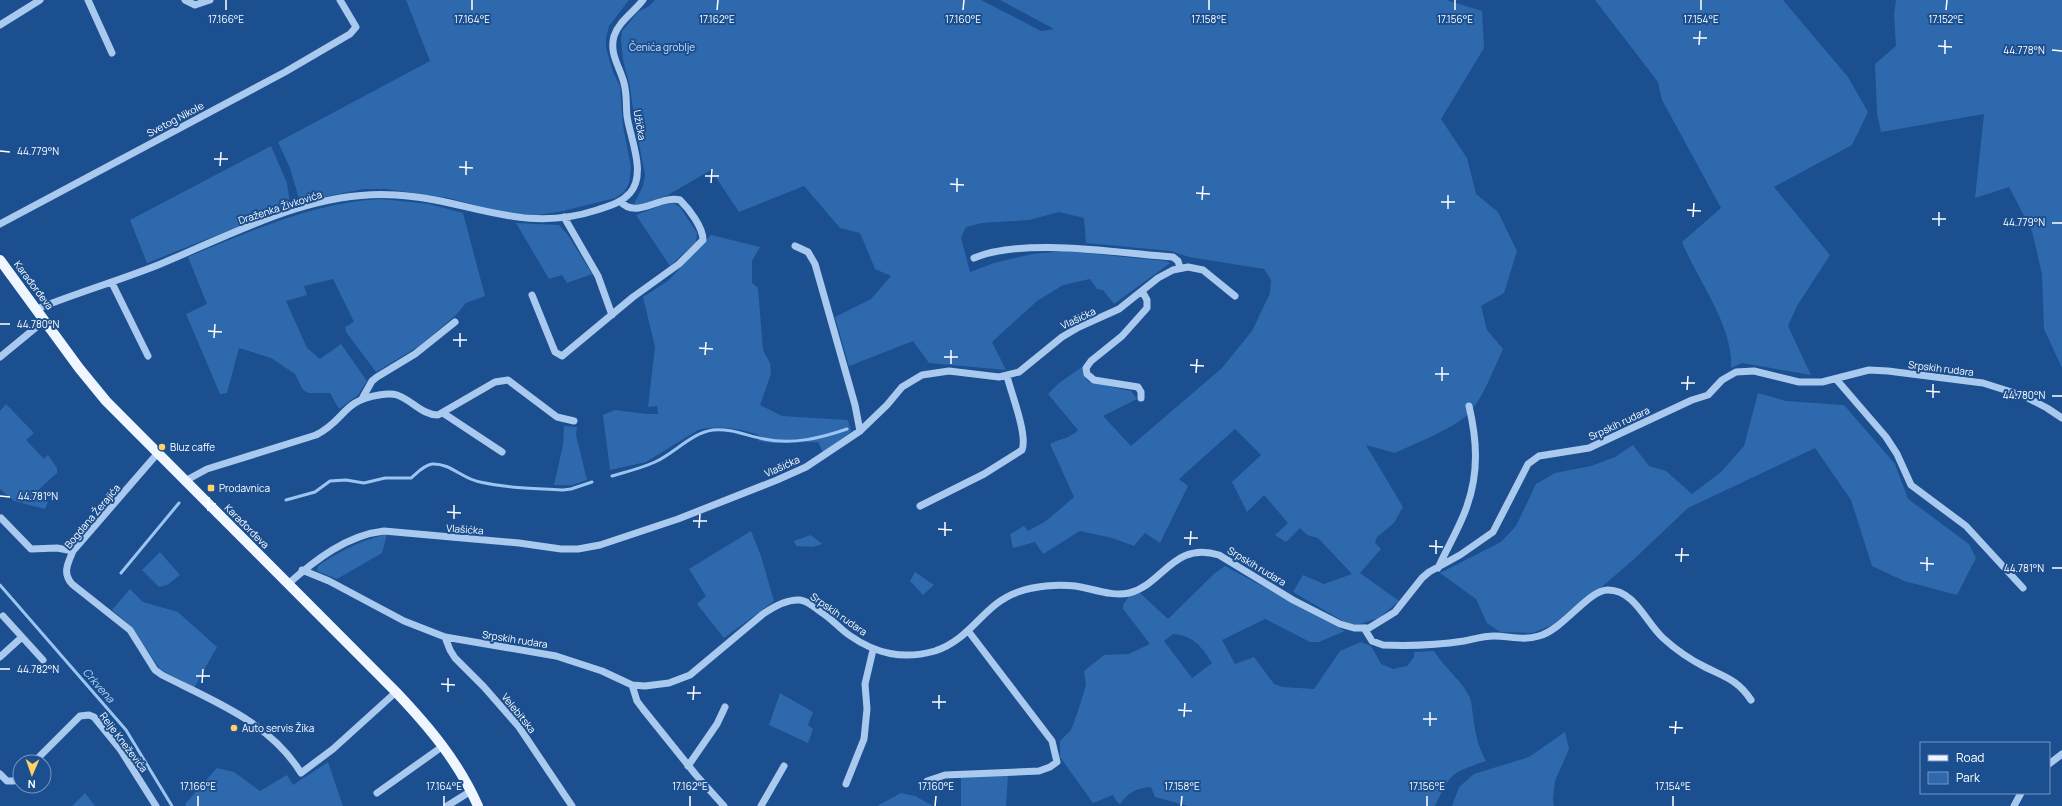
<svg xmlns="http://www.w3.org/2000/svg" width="2062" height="806" viewBox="0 0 2062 806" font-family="Manrope,sans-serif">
<rect width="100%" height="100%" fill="#1b4f8f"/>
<!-- green -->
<path fill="#2e69ad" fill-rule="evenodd" d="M406 0H629L609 26 606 38V48L613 72 620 86 623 126 631 167 629 183 624 192 615 198 563 211 538 215 505 213 449 198 386 189H363L300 202 290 168 278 142 430 61Z
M655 0H981L1041 31 1054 29 1000 0H1446L1482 11 1484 48 1441 119 1467 158 1476 194 1498 212 1517 251 1504 293 1481 306 1487 330 1503 349C1493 370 1484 397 1468 414 1455 428 1414 444 1395 453L1366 445 1403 507 1394 523 1377 537 1375 543 1381 549 1360 573 1399 601 1379 618 1360 624H1348L1293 592 1303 575 1324 584 1352 574 1318 538 1307 535 1300 528 1286 542 1275 535 1288 523 1264 495 1247 512 1232 482 1261 455 1235 429 1179 479 1188 486 1160 543 1145 533 1134 546 1112 538 1080 531 1043 554 1035 542 1013 548 1010 534 1024 526 1028 531 1046 521 1074 497 1050 444C1059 439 1071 438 1078 430L1048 394 1059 383 1085 365C1083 373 1083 377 1089 382L1131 391 1137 399 1103 416 1131 446 1222 368 1252 331 1270 293 1271 280 1264 269 1189 257 1171 251 1086 243 1084 218 1059 212 1029 220 982 223 966 227 961 238 970 272 994 263 1032 254 1064 251 1166 261 1170 263 1114 304 1103 290 1097 289 1090 279 1063 285 1037 301 992 342 1006 370 929 363 913 341 849 366 835 317 871 299 891 276 875 269 860 233 840 228 804 186 739 212 711 170 668 195 640 205 634 204 643 186 645 175 635 123 630 87 623 60 621 39 622 31 639 11 648 7Z
M1595 0H1783L1848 77 1868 112 1852 145 1774 187 1830 255 1797 306 1788 326 1811 375 1742 363 1731 368C1734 327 1697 279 1682 242L1721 208 1662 100 1658 82Z
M1896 0H2062V368L2044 329 2042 274 2032 231 2009 187 1975 198 1984 114 1881 132 1877 113 1875 64 1896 46 1894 14Z
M271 146 287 183 290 204 287 207 147 263 130 220Z
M381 199 429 204 463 213 485 296 466 303 456 315 419 346 376 372 346 332 345 327 354 322 333 279 304 286 307 295 286 301 307 348 320 359 341 344 367 381 358 395 339 409 330 393H309L303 390 295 374 271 358 239 348 227 393 220 394 186 314 207 304 188 257C249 232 314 202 381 199Z
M673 203 680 207 697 233 696 242 670 266 636 215 665 204Z
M516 223 559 225 568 235 592 274 567 283 562 275 549 279Z
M711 235 760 247 752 261V283L758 288 763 350 770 363 771 374 760 405 782 416 848 420 851 432 823 452 818 442 771 443 759 441V435C737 428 720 425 698 430L646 462 610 470 603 415 615 410 646 414H658L657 406 648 407 655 347 643 297 668 281Z
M1758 393 1786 401 1844 405 1895 464 1908 499 1969 544 1976 558 1957 595 1904 581 1872 566 1851 500 1815 448 1688 508 1633 560 1561 622 1532 633 1500 632 1487 623 1476 599 1440 573 1501 542 1516 526 1536 484 1555 473 1591 466 1615 457 1633 445 1649 466 1666 471 1692 494 1721 472 1744 446Z
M6 404 34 433 26 440 44 459 48 455 57 468V473L36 492 48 502 45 509 14 501 0 489V411Z
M564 426 577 427 576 435 587 480 572 485H554L563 445Z
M751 531 761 556 774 601 724 638 697 604 706 596 689 569Z
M387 534 382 553 337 579 317 571 318 566C343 549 358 542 387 534Z
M811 535 822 544 813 547 796 546 794 541Z
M160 552 180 575 167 585 159 587 142 570Z
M1225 566 1345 631 1319 642H1310L1265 619 1222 640 1235 664 1254 657 1274 684 1283 687 1314 689 1340 651 1361 642 1371 646 1381 664 1393 669 1407 666 1414 657V652L1434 651C1444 668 1462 680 1470 698 1472 703 1472 710 1473 716 1475 732 1478 747 1486 761 1450 774 1452 771 1435 806H1188L1155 797 1151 787C1136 788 1129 792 1120 804L1117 802 1113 795 1093 803 1060 757V741L1071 730 1078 711 1086 685 1084 671 1104 655 1129 654 1150 644 1123 609V605L1129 596 1140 593 1168 619 1215 573ZM1173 634C1194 636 1201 646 1212 663L1192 678 1164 641Z
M915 572 934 585 923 595 910 581Z
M130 589 143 602 178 612 217 647 194 688 160 669 129 624 112 610Z
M780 693 813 712 808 725 813 729 808 743 769 725Z
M1565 732 1569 749 1555 781 1553 798 1554 806H1452L1459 787 1474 774 1529 757Z
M328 762 343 806H186L185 804 217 768 234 772 260 791 287 775 293 785Z
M1008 775 1006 806H961V776Z
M85 793 95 806H72Z
M901 793 915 796 933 806H877Z"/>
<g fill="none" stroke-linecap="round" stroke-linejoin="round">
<!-- stream -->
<path stroke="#9cc4f0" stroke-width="3" d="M612 476C626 472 642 468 655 462 675 453 691 433 713 430 731 428 747 436 764 439 793 445 821 438 847 429
M286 500 315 492 330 481 346 480 364 483 385 478H411C417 473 424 465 432 464 451 463 462 479 480 482 507 488 536 489 563 490L571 489 592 482
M121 573 179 503
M0 585 126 730 172 806"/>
<!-- minor -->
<path stroke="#a9c9ee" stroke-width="7" d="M88 0 112 53
M185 0 195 5 210 0
M0 25 40 0
M564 217 598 276 612 315
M0 224 285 72 350 34 356 27 340 0
M795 246 808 252 815 264 855 405 860 431
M974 258C1023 237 1119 253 1173 257L1178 261 1180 268
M112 283 148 356
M532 295 553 347 555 352 562 356 633 297 679 264 703 240C703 227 689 209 680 200 659 195 636 220 620 201
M37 309C76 293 118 281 158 265 233 234 313 189 396 195 470 199 520 235 597 210 609 206 621 203 630 193 647 174 630 138 627 116 626 106 627 94 624 83 620 67 609 54 614 36 619 21 634 12 643 0
M0 357 45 320
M1836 379 1886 437 1897 454 1911 485 1966 526 2023 588
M363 397 372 381 377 377 415 354 455 322
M1141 398V392L1138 387 1094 380 1087 374 1086 368 1091 361 1122 336 1147 308V300L1142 291
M443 413 502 452
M157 454 73 551C68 563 62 573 72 584L130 630 155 670 162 675C213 701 270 722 301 773L333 749 396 692
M185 481 207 469 316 435C346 420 341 401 379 395 385 394 391 393 397 395 412 400 422 415 438 415L495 382 508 380 557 417 574 421
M920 506 984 474 1022 450C1028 435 1011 393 1007 376
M1 518 31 549 57 548 73 551
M1438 568C1447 548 1460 527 1467 506 1479 472 1477 440 1469 406
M302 570 329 581 404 621 445 637 556 656 602 671 632 685 645 686 669 683 690 675 763 614C773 607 787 599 800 600 808 601 814 607 821 612 831 618 839 628 849 635 876 654 903 660 935 651 972 639 983 604 1018 592 1035 586 1057 584 1075 586 1091 588 1112 597 1129 593 1164 584 1173 541 1219 555L1293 600 1340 624 1354 628H1369L1395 612 1422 578 1429 572 1460 555 1493 532 1528 464 1539 456 1589 448 1692 400 1708 395 1722 380 1736 372 1754 371 1799 382H1822L1869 370 1888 371 1983 383 2024 396 2047 408 2062 418
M288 584C315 560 347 535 384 531L519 543 561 549H578L600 545 678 519 777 480 806 467 860 431 887 405 902 387 922 375 949 371 999 377 1019 372 1062 337 1079 327 1119 309 1158 278 1173 270 1188 267 1203 270 1235 296
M3 616 43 660
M1364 628 1372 641 1383 645C1409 646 1438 645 1464 641 1474 639 1484 636 1494 636 1509 636 1524 641 1539 636 1564 629 1588 590 1608 590 1635 590 1646 623 1663 638 1675 649 1691 660 1705 667 1725 677 1738 680 1751 700
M445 637 450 650 455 658 484 687 519 727 572 806
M0 657 22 637
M632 685 637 701 643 709 696 775 724 806
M34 762 80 716 89 715 94 717 120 749 156 806
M2049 764 2062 754
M688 766 717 724 725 707
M0 774 7 781H14L20 775
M927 781 945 775 1039 771 1050 767 1057 762 1052 741 969 632
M846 784 864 739 867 709 865 684 873 650
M377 793 443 746
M447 806 471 791
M761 806 784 766
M2014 806 2021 793"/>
<!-- major -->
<path stroke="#f0f6ff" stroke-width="10" d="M0 260 79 368 106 401 396 692C429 727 458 761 478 806"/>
</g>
<!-- ticks -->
<path fill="none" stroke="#fff" stroke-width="1.5" d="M226 10V0M472 10V0M717 10 718 0M963 10 964 0M1209 10V0M1455 10V0M1701 10V0M1946 10 1947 0M1693 38H1707M1699 45 1700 31M1938 46 1952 47M2052 50 2062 51M1945 54V40M0 151 10 152M214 159H228M220 166 221 152M459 167 473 168M466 175V161M705 176H719M711 183 712 169M950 184 964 185M957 192V178M1196 193 1210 194M1202 200 1203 186M1441 202H1455M1448 209V195M1687 210 1701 211M1693 217 1694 203M1932 219H1946M2052 223H2062M1939 226V212M0 324H10M208 331 222 332M214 338 215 324M453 340H467M460 347V333M699 348 713 349M705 355 706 342M944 357H958M951 364V350M1190 365 1204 366M1196 373 1197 359M1435 374H1449M1442 381V367M1681 383H1695M1687 390 1688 376M1926 391 1940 392M2052 396H2062M1933 398V384M0 496 10 497M202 503 216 504M208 511 209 497M447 512 461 513M454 519V505M693 521H707M699 528 700 514M938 529 952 530M945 536V522M1184 538H1198M1190 545 1191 531M1429 546 1443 547M1436 554V540M1675 555H1689M1681 562 1682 548M1920 563 1934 564M2052 568H2062M1927 571V557M0 669H10M196 676H210M202 683 203 669M441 684 455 685M448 692V678M687 693H701M693 700 694 686M932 702H946M939 709V695M1178 710 1192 711M1184 717 1185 703M1423 719H1437M1430 726V712M1669 727 1683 728M1675 734 1676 721M198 806V796M444 806V796M690 806V796M935 806 936 796M1181 806 1182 796M1427 806V796M1673 806V796"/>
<!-- markers -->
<g fill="#ffd166" stroke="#1b4f8f" stroke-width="1.5">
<circle cx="162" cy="447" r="4"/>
<rect x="207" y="484" width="8" height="8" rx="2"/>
<circle cx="234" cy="728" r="4"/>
</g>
<g text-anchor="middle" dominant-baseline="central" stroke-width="4" stroke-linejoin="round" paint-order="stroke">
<!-- park labels -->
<g font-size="10" fill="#cfe3fa" stroke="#1b4f8f">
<text x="662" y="47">Čenića groblje</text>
</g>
<!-- street labels -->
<g font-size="10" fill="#fff" stroke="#1b4f8f">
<text transform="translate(175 119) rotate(-28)">Svetog Nikole</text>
<text transform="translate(640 125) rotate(80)">Užička</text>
<text transform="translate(280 207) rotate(-18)">Draženka Živkovića</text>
<text transform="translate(34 285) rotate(53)">Karađorđeva</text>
<text transform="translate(1078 318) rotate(-25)">Vlašićka</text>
<text transform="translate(1941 368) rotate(7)">Srpskih rudara</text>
<text transform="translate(1619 423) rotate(-25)">Srpskih rudara</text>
<text transform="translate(782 466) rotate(-24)">Vlašićka</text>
<text transform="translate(92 516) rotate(-50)">Bogdana Žerajića</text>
<text transform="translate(247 526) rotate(45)">Karađorđeva</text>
<text transform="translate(465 529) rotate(4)">Vlašićka</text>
<text transform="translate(1257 566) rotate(31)">Srpskih rudara</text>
<text transform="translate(839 614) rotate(35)">Srpskih rudara</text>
<text transform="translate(515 639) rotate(9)">Srpskih rudara</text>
<text transform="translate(519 713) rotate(51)">Velebitska</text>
<text transform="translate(124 742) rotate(53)">Relje Kneževića</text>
</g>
<!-- poi labels -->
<g font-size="10" fill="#fff" stroke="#1b4f8f" text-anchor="start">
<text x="170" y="447">Bluz caffe</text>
<text x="219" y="488">Prodavnica</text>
<text x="242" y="728">Auto servis Žika</text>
</g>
<!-- water labels -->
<g font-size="11" font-style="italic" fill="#b5d3f5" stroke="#1b4f8f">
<text transform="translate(99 685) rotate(49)">Crkvena</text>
</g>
</g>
<g font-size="10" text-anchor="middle" fill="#fff" stroke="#1b4f8f" stroke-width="4" stroke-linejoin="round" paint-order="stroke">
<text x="226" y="23">17.166°E</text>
<text x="472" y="23">17.164°E</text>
<text x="717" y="23">17.162°E</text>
<text x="963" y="23">17.160°E</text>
<text x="1209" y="23">17.158°E</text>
<text x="1455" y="23">17.156°E</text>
<text x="1701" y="23">17.154°E</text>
<text x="1946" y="23">17.152°E</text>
<text x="2024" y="54">44.778°N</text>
<text x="38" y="155">44.779°N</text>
<text x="2024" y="226">44.779°N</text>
<text x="38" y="328">44.780°N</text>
<text x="2024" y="399">44.780°N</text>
<text x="38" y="500">44.781°N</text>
<text x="2024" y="572">44.781°N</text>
<text x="38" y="673">44.782°N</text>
<text x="198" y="790">17.166°E</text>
<text x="444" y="790">17.164°E</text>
<text x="690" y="790">17.162°E</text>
<text x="936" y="790">17.160°E</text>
<text x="1182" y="790">17.158°E</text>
<text x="1427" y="790">17.156°E</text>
<text x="1673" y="790">17.154°E</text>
</g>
<!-- legend -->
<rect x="1920" y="742" width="130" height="52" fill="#1b4f8f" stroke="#7695bc"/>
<rect x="1928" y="755" width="20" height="6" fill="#f0f6ff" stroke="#7695bc"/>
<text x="1956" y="762" font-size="12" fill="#ffffff">Road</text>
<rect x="1928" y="772" width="20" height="12" fill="#2e69ad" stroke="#7695bc"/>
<text x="1956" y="782" font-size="12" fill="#ffffff">Park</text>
<!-- north arrow -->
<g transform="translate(32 774) rotate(182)"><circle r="19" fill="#1b4f8f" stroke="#7695bc"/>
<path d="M0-3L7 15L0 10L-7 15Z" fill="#ffd166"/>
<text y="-6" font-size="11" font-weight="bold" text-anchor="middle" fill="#ffffff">N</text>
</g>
</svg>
